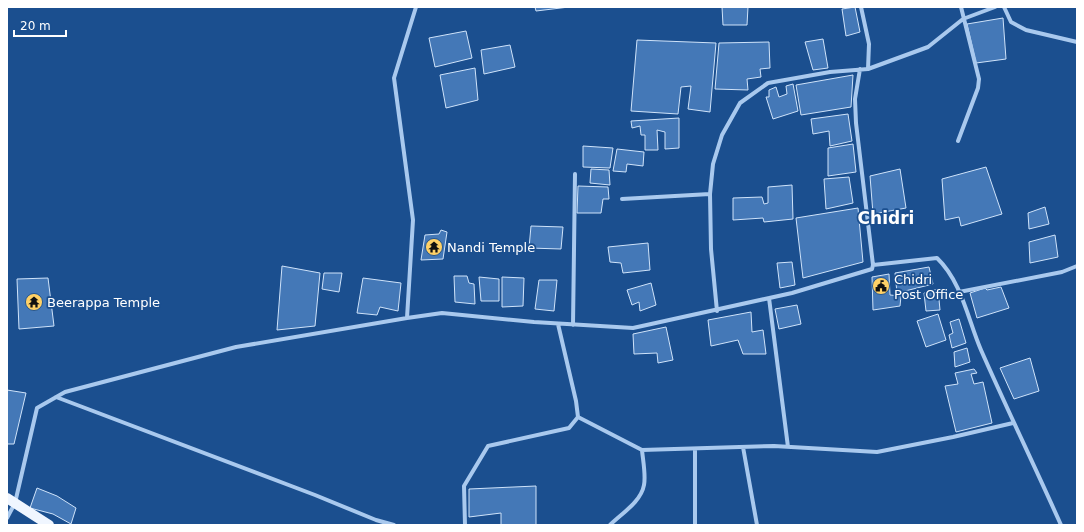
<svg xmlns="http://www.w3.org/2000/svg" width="1084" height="532" viewBox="0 0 1084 532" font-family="'DejaVu Sans',sans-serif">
<rect width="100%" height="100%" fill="#1b4f8f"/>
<!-- building -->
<path fill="#4478b7" stroke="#cfe3fa" d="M535 7H569L536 11Z
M722 7H748L747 25H723Z
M855 7 860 32 846 36 842 9Z
M1003 18 1006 59 976 63 967 24Z
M466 31 472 58 435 67 429 38Z
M823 39 828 68 813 70 805 42Z
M637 40 716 43 710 112 688 109 691 86 681 87 678 114 631 111Z
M769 42 770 68 760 69 761 77 747 79 748 90 715 89 719 43Z
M510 45 515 67 484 74 481 50Z
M475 68 478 100 446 108 440 75Z
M853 75 851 107 801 115 796 85Z
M793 84 798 111 773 119 766 97H769V90L776 87 779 97 787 94 786 86Z
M848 114 852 141 830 146 829 131 813 134 811 119Z
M679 118V148L665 149V132L657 130 658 150H645V135H641L640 126 632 128 631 121Z
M853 144 856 172 828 176V148Z
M583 146 613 148 610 168 583 167Z
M617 149 644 152 643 166 627 164 626 172 613 171Z
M986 167 1002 214 961 226 959 217 945 220 942 179Z
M591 169 609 170 610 185 590 183Z
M900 169 906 208 873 214 870 176Z
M849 177 853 203 826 209 824 179Z
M792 185 793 219 764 222 763 218 733 220V198L762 197 764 204 768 203V187Z
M578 186 608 187 609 199H603L601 213H577Z
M1045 207 1049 224 1029 229 1028 213Z
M858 208 863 262 803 278 796 218Z
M531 226 563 227 561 249 529 248Z
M441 230 447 232 443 259 421 260 425 235 439 234Z
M1055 235 1058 257 1030 263 1029 242Z
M648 243 650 270 623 273 621 263 610 262 608 247Z
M792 262 795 285 780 288 777 263Z
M282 266 320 273 315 326 277 330Z
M929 267 933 284 897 293 895 273Z
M324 273H342L339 292 322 289Z
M889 274 890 295 901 296 900 306 873 310 872 277Z
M454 276H467L469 283 474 284 475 304 455 302Z
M479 277 499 279V301H481Z
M502 277 524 278 523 306 502 307Z
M48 278 54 326 19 329 17 279Z
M363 278 401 283 398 311 380 307 377 315 357 313Z
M539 280H557L554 311 535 309Z
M651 283 656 305 640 311 639 302 632 305 627 290Z
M1001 287 1009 308 977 318 970 293 985 288 987 290Z
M938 289 940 310 926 311 924 293Z
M797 305 801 324 779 329 775 309Z
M751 312 752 332 763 330 766 354H743L738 340 711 346 708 320Z
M938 314 946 340 926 347 917 321Z
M959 319 966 343 952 348 949 335 953 333 950 322Z
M666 327 673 360 658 363 657 353 634 354 633 334Z
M967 348 970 362 955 367 954 352Z
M1030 358 1039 391 1014 399 1000 368Z
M974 369 977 373 971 374 974 384 983 382 992 423 956 432 945 386 958 384 955 373Z
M7 390 26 393 14 444H7Z
M536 486V525H501V513L469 517V489Z
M37 488 57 496 76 508 71 524 53 514 30 508Z"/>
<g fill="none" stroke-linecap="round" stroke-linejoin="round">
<!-- street -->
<path stroke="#a9c9ee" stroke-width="4" d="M861 7 869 44 868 69
M1004 7 1011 22 1026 30 1077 42
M860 69 855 99 856 123 873 265
M958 141 978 88 979 79 961 7
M622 199 710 194
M959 292 1062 272 1077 266
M769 298 788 447
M717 311 711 249 710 194 713 164 722 135 740 103 768 83 830 72 868 69 928 47 963 19 995 7
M407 318 413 220 394 78 416 7
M558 324 576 401 578 417 642 450 774 446 877 452 953 437 1013 423
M573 325 575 174
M56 397 315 495 376 520 394 525
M743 447 757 525
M695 449V525
M7 518 15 503 37 408 65 392 236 347 407 318 442 313 534 322 633 328 792 293 872 269 873 265 937 258C962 282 968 320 981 350 1007 409 1035 467 1061 525
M465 525 464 486 488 446 569 428 578 417
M610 525C621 514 641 502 644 485 646 475 643 461 642 450"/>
<!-- primary -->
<path stroke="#f0f6ff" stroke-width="10" d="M7 498 49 525"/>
</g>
<!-- icons -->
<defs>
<g id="temple-disc" transform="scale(0.9)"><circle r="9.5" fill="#ffd166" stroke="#1b4f8f"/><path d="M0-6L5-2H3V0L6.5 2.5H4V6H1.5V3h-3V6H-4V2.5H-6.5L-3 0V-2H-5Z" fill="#111"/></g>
<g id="civic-disc" transform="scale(0.9)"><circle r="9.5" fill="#ffd166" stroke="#1b4f8f"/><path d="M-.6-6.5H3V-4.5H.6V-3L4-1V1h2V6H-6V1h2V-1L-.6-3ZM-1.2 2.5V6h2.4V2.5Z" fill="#111"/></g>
</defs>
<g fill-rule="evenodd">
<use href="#temple-disc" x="434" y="247"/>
<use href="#civic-disc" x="881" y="286"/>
<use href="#temple-disc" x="34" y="302"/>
</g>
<g text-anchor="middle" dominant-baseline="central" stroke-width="3.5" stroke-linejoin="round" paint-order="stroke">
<!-- poi labels -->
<g font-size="13" fill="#fff" stroke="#1b4f8f" text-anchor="start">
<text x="447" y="247">Nandi Temple</text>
<text x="894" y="279">Chidri<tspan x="894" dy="15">Post Office</tspan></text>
<text x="47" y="302">Beerappa Temple</text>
</g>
<!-- district labels -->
<g font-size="17" font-weight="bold" fill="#fff" stroke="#1b4f8f">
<text x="886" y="218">Chidri</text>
</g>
</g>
<!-- border -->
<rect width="1084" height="532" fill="none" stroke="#ffffff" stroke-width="16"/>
<!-- scale -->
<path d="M14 30v6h52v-6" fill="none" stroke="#ffffff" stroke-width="2"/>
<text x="20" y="30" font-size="12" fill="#ffffff" stroke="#1b4f8f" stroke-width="3" paint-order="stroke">20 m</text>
</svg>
